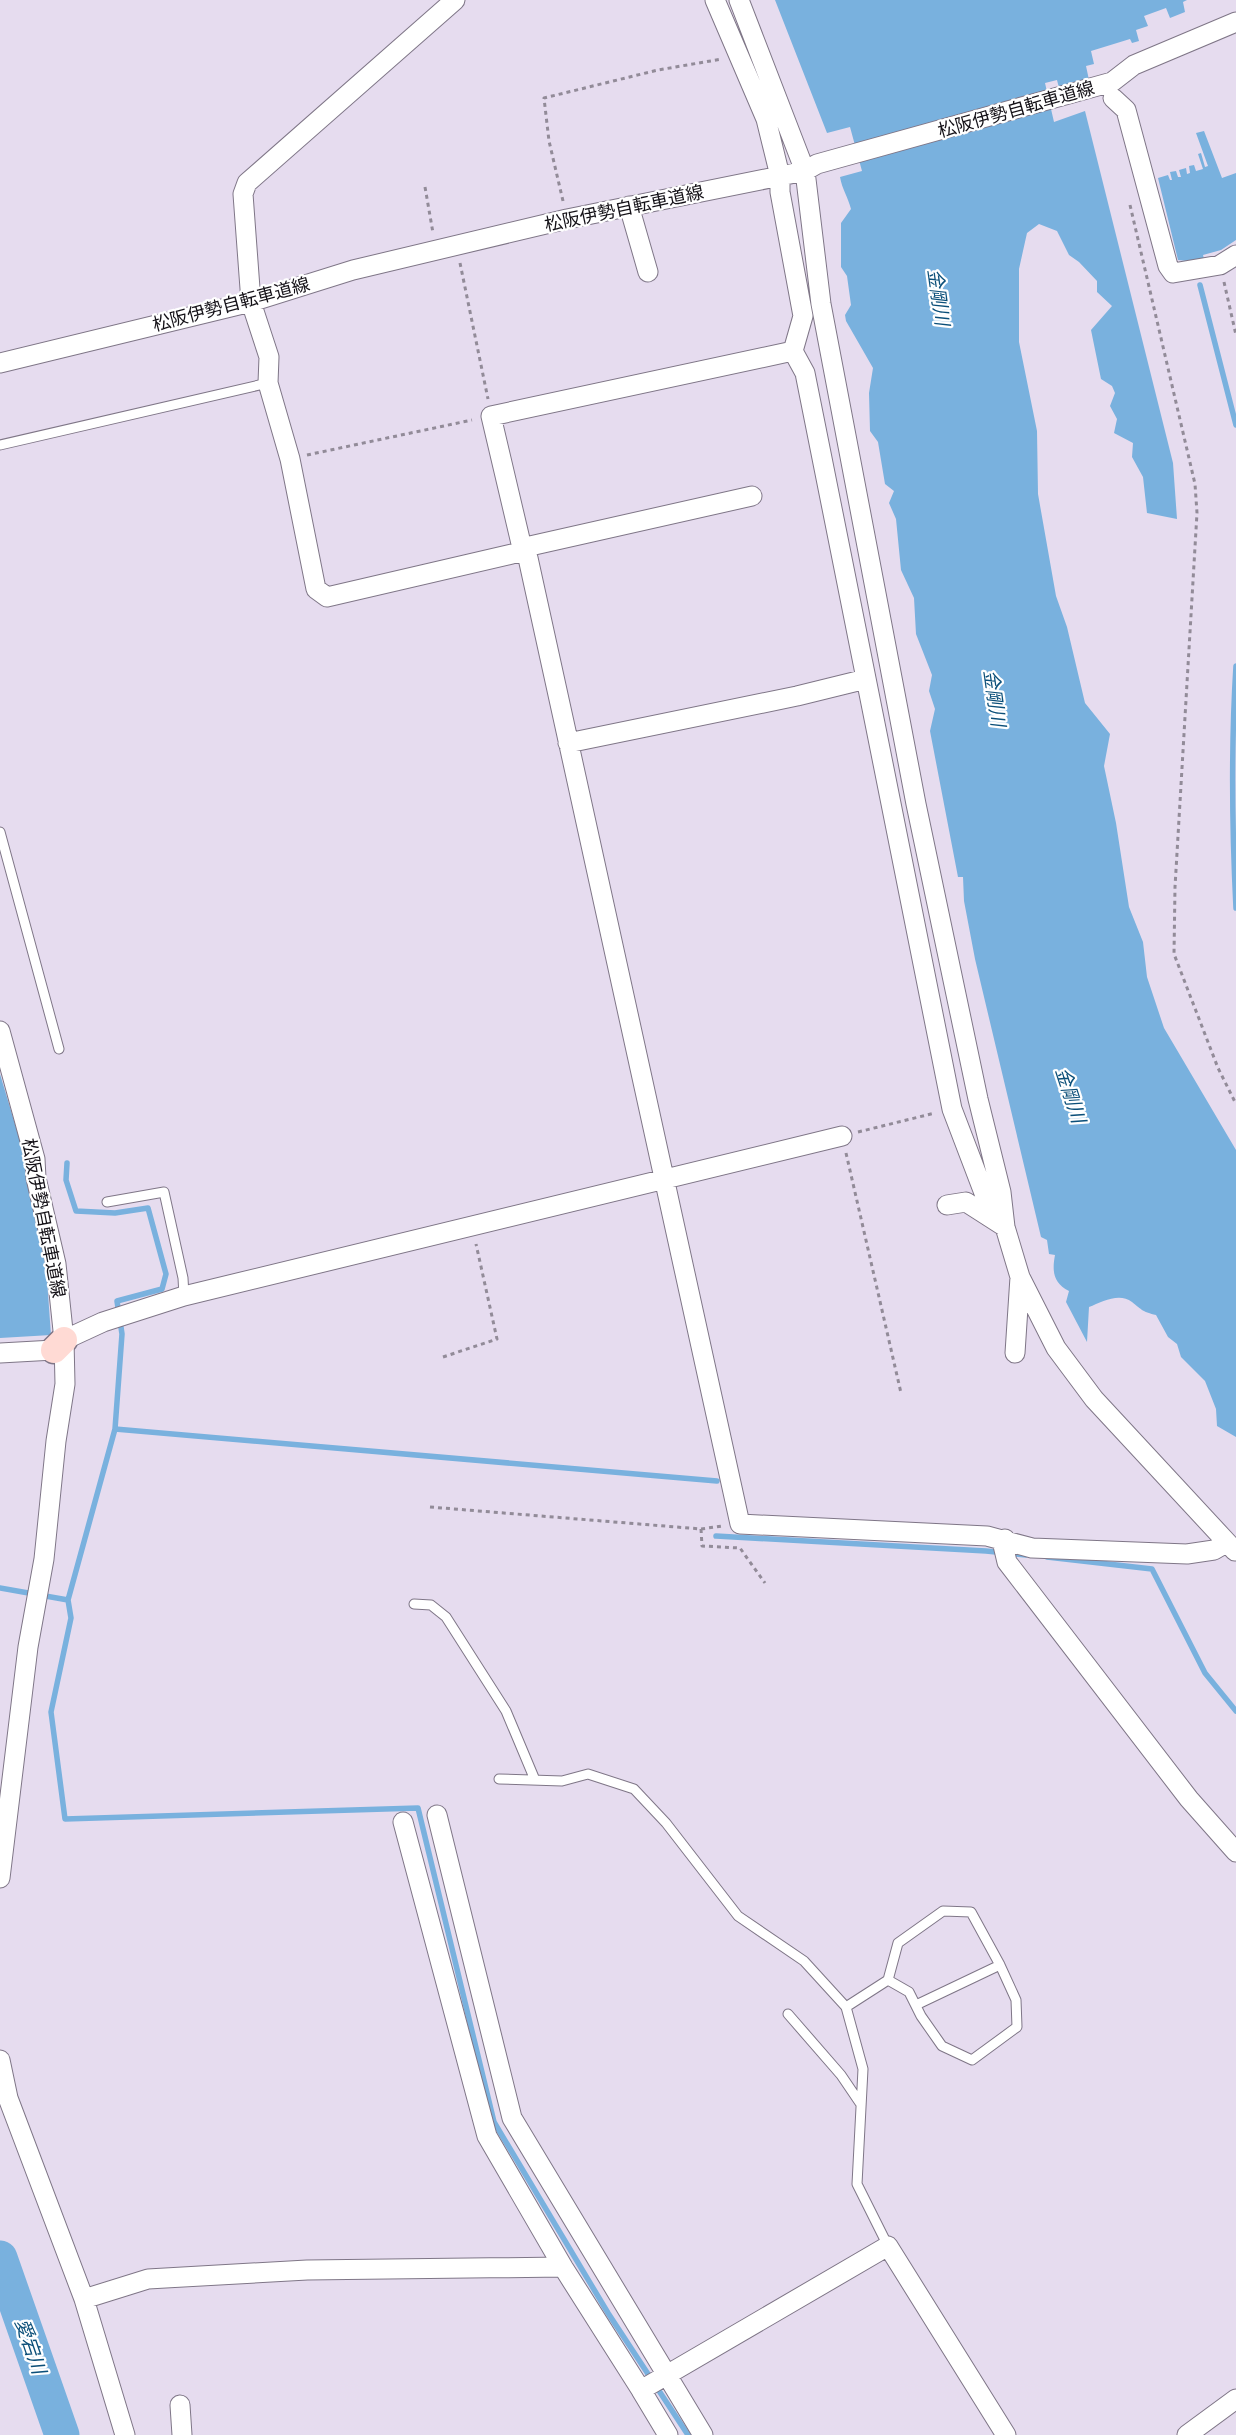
<svg xmlns="http://www.w3.org/2000/svg" width="1236" height="2435" viewBox="0 0 1236 2435" font-family="'DejaVu Sans','Noto Sans JP',sans-serif">
<rect width="100%" height="100%" fill="#e6dcef"/>
<!-- water -->
<path fill="#79b1de" d="M775 0H1187L1183 2 1185 12 1170 18 1166 8 1144 16 1148 26 1136 30 1139 41 1132 43 1130 39 1091 51 1094 64 1086 66 1089 80 1059 88 1057 80 1045 83 1054 122 1085 111 1173 463 1177 519 1147 513 1143 477 1132 457 1133 443 1114 433 1117 419 1110 406 1115 393 1112 386 1101 379 1091 330 1112 306 1097 292V281L1079 262 1069 255 1057 231 1039 224 1027 233 1019 269V342L1037 431 1038 494 1056 596 1067 627 1085 703 1110 734 1104 766 1116 823 1129 907 1143 942 1147 977 1164 1028 1236 1150V1437L1217 1426 1216 1409 1205 1381 1181 1357 1177 1344 1168 1337 1156 1315C1143 1312 1142 1310 1132 1302 1119 1292 1102 1302 1089 1307L1087 1342 1066 1302 1069 1291C1053 1283 1052 1271 1055 1255L1049 1254 1047 1240 1041 1237 975 959 964 901 963 877H958L930 731 935 709 929 691 932 675 916 634 914 598 901 570 896 519 889 503 894 491 885 484 878 442 870 431 869 393 873 368 846 321 845 315 851 305 847 276 841 267V223L851 209C848 197 842 189 840 177L862 171 850 127 827 133Z
M1204 131 1222 178 1236 173V240L1221 250 1203 255 1205 263 1178 260 1158 178 1168 175 1170 180H1172L1170 172 1176 171 1178 177H1181L1179 170 1186 168 1187 174 1190 173 1189 166 1194 165 1196 171 1203 169 1198 154 1201 153 1205 167 1208 166 1196 133Z
M0 1074 24 1154 46 1266 51 1335 0 1338Z"/>
<g fill="none" stroke-linecap="round" stroke-linejoin="round">
<!-- stream -->
<path stroke="#79b1de" stroke-width="5.5" d="M1200 285 1236 425
M1236 666C1231 746 1232 828 1236 908
M67 1163 66 1180 76 1211 115 1213 148 1208 166 1274 162 1289 117 1301 122 1334 115 1429 717 1481
M716 1536 986 1551 1026 1555
M1047 1557 1152 1569 1205 1673 1236 1711
M0 1588 68 1600 71 1618 51 1712 65 1819 418 1808 494 2122 608 2313 688 2435
M68 1600 115 1429"/>
<!-- river -->
<path stroke="#79b1de" stroke-width="35" d="M0 2258 62 2435"/>
<!-- service casing -->
<g stroke="#7f7687" stroke-width="11">
<path id="service" d="M0 445 268 383
M0 832 59 1049
M107 1202 164 1192 183 1278 184 1296
M414 1604 431 1605 446 1617 506 1711 535 1780
M499 1779 562 1781 588 1774 634 1789 666 1823 738 1916 804 1961 846 2007 863 2069 857 2184 888 2246
M916 2005 1000 1965
M846 2007 888 1980 898 1943 943 1911 971 1912 1000 1965 1016 2000 1017 2027 972 2060 942 2046 921 2016 909 1992 888 1980
M788 2014 841 2075 860 2103"/>
</g>
<!-- minor casing -->
<g stroke="#7f7687" stroke-width="21">
<path id="minor" d="M455 0 247 183 243 194 251 302 269 357 268 383 290 459 316 589 327 597 512 554 523 552 528 558 740 1524 987 1536 1032 1548 1187 1554 1214 1550 1226 1543
M715 0 766 119 780 176V192L803 316 793 351 805 373 952 1109 989 1206 1005 1227 966 1202 947 1205
M739 0 805 171 821 304 916 804 978 1099 1001 1192 1005 1227 1020 1277 1056 1348 1094 1399 1235 1551
M1113 98 1126 110 1168 266 1173 273 1220 265 1236 255
M629 206 648 272
M0 363 251 302 353 270 567 219 805 171 817 164 1112 82 1134 65 1236 22
M752 496 530 546 523 552 491 416 793 351
M568 743 797 696 866 679
M0 1031 35 1159 36 1178 56 1264 64 1340 65 1384 56 1441 44 1559 28 1647 0 1878
M64 1340 103 1322 184 1296 842 1136
M0 1353 54 1350
M1015 1353 1020 1277
M1005 1539 1003 1545 1007 1562 1189 1799 1236 1852
M437 1815 512 2118 703 2435
M403 1822 487 2136 563 2267
M0 2060 8 2098 84 2299 125 2435
M84 2299 148 2279 307 2270 563 2267 641 2390 888 2246 1006 2435
M641 2390 668 2435
M180 2405 182 2435
M1187 2435 1236 2399"/>
</g>
<!-- secondary casing -->
<g stroke="#7f7687" stroke-width="29">
<path id="secondary" d="M54 1350 64 1340"/>
</g>
<!-- path -->
<path stroke="#928b98" stroke-width="3" stroke-dasharray="4 4" stroke-linecap="butt" d="M425 187 433 233
M563 201 549 141 544 98 658 70 722 59
M1130 205 1195 484 1197 513 1175 887 1174 954 1218 1068 1236 1104
M460 263 488 399
M1224 282 1236 335
M307 455 472 420
M858 1132 935 1113
M846 1153 901 1393
M443 1357 497 1339 476 1244
M430 1507 701 1529 722 1526
M701 1529 702 1546 740 1548 765 1583"/>
<!-- service -->
<use href="#service" stroke="#fff" stroke-width="9"/>
<!-- minor -->
<use href="#minor" stroke="#fff" stroke-width="19"/>
<!-- secondary -->
<use href="#secondary" stroke="#ffdad4" stroke-width="26"/>
</g>
<g text-anchor="middle" dominant-baseline="central" stroke-width="4.5" stroke-linejoin="round" paint-order="stroke">
<!-- street labels -->
<g font-size="18" fill="#141117" stroke="#fff">
<text transform="translate(1016 109) rotate(-16)">松阪伊勢自転車道線</text>
<text transform="translate(624 208) rotate(-12)">松阪伊勢自転車道線</text>
<text transform="translate(231 304) rotate(-15)">松阪伊勢自転車道線</text>
<text transform="translate(44 1218) rotate(79)">松阪伊勢自転車道線</text>
</g>
<!-- water labels -->
<g font-size="19" font-style="italic" fill="#0b4f79" stroke="#fff">
<text transform="translate(939 297) rotate(82)">金剛川</text>
<text transform="translate(995 698) rotate(82)">金剛川</text>
<text transform="translate(1071 1095) rotate(72)">金剛川</text>
<text transform="translate(31 2346) rotate(71)">愛宕川</text>
</g>
</g>
</svg>
